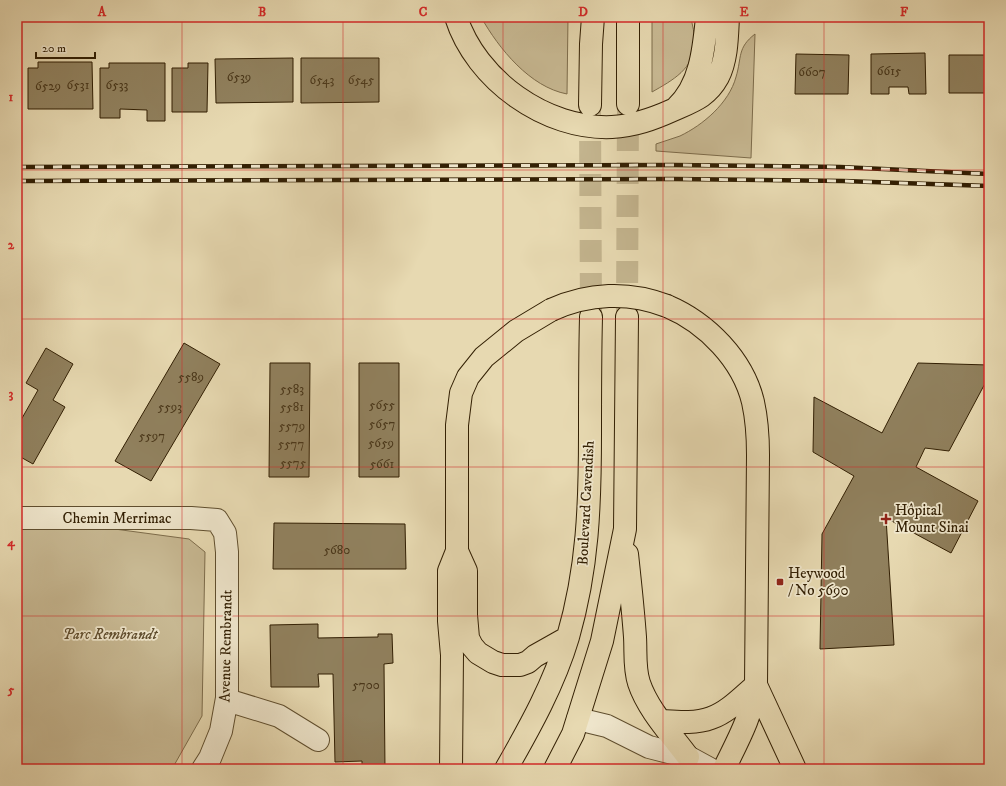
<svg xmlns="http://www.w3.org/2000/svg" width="1006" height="786" viewBox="0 0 1006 786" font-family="'IM FELL DW Pica',serif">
<rect width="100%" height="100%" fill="#e7d9b1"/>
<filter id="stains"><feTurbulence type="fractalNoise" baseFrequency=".005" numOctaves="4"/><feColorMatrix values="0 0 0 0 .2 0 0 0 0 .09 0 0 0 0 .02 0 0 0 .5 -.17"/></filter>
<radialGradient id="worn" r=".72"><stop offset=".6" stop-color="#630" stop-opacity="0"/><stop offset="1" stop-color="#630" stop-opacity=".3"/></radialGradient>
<!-- green -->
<path fill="#c8b993" stroke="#7d6c4b" d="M481 17H568L567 94C530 87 499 49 481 17Z
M652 17H691C692 25 695 34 695 42 694 69 673 80 652 92Z
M755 34 751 158 656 151V144C664 141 672 139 680 136 703 125 729 103 736 77 742 57 737 48 755 34Z
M17 519H40L189 539 205 552 202 716 172 769H17Z"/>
<!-- building -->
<path fill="#90805d" stroke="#321f03" d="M925 53 926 94H909L908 87H889V94H871V54Z
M796 54 849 55 848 94H795Z
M949 55H989V93H949Z
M293 58V102L216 103 215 59Z
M301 58H379V102L301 103Z
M38 62H92L93 109H28V68H38Z
M109 63H165V121H147V110L120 109V118H100V68H109Z
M188 63H208L207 112H172V68H188Z
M17 64H21V110H17Z
M184 343 220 364 151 481 115 461Z
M46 348 73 364 53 400 65 407 33 464 17 455V427L38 390 26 383Z
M270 363H310L309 477H269Z
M359 363H399V477H359Z
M918 363 989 365V376L949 451 925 448 916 467 978 501 951 553 886 518 894 645 820 649 822 534 854 476 813 452 814 397 882 433Z
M274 523 405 524 406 569H273Z
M318 624V638L378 637V634H392L393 663 384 664 385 769H362V761L335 762 333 674H318L319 687H271L270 625Z"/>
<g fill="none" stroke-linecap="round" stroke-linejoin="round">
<!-- major-tunnel -->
<path stroke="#c3b48e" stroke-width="22" stroke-dasharray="22 11" stroke-linecap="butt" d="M590 108 591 316
M627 316 628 106"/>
<!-- minor casing -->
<g stroke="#5f4e2e" stroke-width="24">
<path id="minor" d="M17 518H191L217 520 225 533 227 552V698L221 731 210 758 203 769
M227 700 279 716 318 740
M578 719 607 726 649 747 688 757 710 769"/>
</g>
<!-- major casing -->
<g stroke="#321f03" stroke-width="24">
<path id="major" d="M456 17C476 80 546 130 612 127 634 126 653 119 673 110 693 101 707 97 718 77 727 60 727 36 728 17
M628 17V104
M590 105 591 44 593 17
M676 108C701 85 704 48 707 17
M667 306C707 323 743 360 753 402 757 420 758 437 758 455L756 685C752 716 737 742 724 769
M457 551 466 571V615L468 638 472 646 478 653 493 662 502 665H520L528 662 535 656 567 638
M627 554C630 582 633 609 635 637 636 652 634 668 639 683 648 710 671 734 688 757
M756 685 795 769
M661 721C677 722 695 724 711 718 728 712 742 697 756 685
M451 769 452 655 449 621V571L457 551V425L461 393 468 377 484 357 516 331 551 310
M506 769C530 727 554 684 568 637 588 568 590 505 590 433 590 394 590 356 591 317
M555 769 573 734 602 641 625 529 627 317"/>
</g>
<!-- minor -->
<use href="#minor" stroke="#efe6cc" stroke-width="22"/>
<!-- major -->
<use href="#major" stroke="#e7d9b1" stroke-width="22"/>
<!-- rail casing -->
<g stroke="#321f03" stroke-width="4.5">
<path id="rail" d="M17 167 673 165 840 167 989 174
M17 181 674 179 843 181 989 186"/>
</g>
<!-- rail -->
<use href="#rail" stroke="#efe6cc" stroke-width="3" stroke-dasharray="9" stroke-linecap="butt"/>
<!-- major-bridge casing -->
<g stroke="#321f03" stroke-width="24" stroke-linecap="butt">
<path id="major-bridge" d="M551 310C588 293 629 291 667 306"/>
</g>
<!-- major-bridge -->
<use href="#major-bridge" stroke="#e7d9b1" stroke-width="22"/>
</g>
<!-- grid -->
<path fill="none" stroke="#d62828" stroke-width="1" stroke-opacity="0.55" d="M182 17V769M343 17V769M503 17V769M663 17V769M824 17V769M17 170H989M17 319H989M17 467H989M17 616H989"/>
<!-- markers -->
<g fill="#8f2418" stroke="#efe6cc" stroke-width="1.5">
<path d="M884 513h4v4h4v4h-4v4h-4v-4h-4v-4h4z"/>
<rect x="776" y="578" width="8" height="8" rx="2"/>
</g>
<g text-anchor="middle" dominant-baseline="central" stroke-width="3.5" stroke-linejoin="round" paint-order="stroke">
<!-- number labels -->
<g font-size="13" fill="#4a371a">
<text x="889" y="71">6615</text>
<text x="812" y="72">6607</text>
<text x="239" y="77">6539</text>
<text x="322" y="80">6543</text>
<text x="361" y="80">6545</text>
<text x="78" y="85">6531</text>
<text x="117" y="85">6533</text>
<text x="48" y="86">6529</text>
<text x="191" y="377">5589</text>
<text x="292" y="389">5583</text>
<text x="382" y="405">5655</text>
<text x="170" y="407">5593</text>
<text x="292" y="407">5581</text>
<text x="382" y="424">5657</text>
<text x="292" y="426">5579</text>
<text x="152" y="436">5597</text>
<text x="381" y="443">5659</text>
<text x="291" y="444">5577</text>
<text x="293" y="463">5575</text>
<text x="382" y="464">5661</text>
<text x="337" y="550">5680</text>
<text x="366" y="685">5700</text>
</g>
<!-- street labels -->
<g font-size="15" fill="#321f03" stroke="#efe6cc">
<text transform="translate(586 503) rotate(-87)">Boulevard Cavendish</text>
<text x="117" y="518">Chemin Merrimac</text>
<text transform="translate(226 646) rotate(-89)">Avenue Rembrandt</text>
</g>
<!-- poi labels -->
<g font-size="15" fill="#321f03" stroke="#efe6cc" text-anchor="start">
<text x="895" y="510">Hôpital<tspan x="895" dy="17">Mount Sinai</tspan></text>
<text x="788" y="573">Heywood<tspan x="788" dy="17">/ No 5690</tspan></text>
</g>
<!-- park labels -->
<g font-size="15" font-style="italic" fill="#5f4d2e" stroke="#efe6cc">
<text x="110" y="634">Parc Rembrandt</text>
</g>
</g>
<!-- margin -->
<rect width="1006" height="786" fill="none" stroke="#e7d9b1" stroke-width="44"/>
<!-- scale -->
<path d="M36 52v6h59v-6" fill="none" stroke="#321f03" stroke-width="2"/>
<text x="42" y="52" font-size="12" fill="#321f03" stroke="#efe6cc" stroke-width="3" paint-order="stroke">20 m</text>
<rect x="22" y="22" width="962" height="742" fill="none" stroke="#d62828" stroke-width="1.5"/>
<g font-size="13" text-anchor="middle" font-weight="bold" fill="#d62828">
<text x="102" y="16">A</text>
<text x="262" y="16">B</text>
<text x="423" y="16">C</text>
<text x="583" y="16">D</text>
<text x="744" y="16">E</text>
<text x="904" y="16">F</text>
<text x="11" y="101">1</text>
<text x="11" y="249">2</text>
<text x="11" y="398">3</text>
<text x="11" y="546">4</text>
<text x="11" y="694">5</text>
</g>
<rect width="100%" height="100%" filter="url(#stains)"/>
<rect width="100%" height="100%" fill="url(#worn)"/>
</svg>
